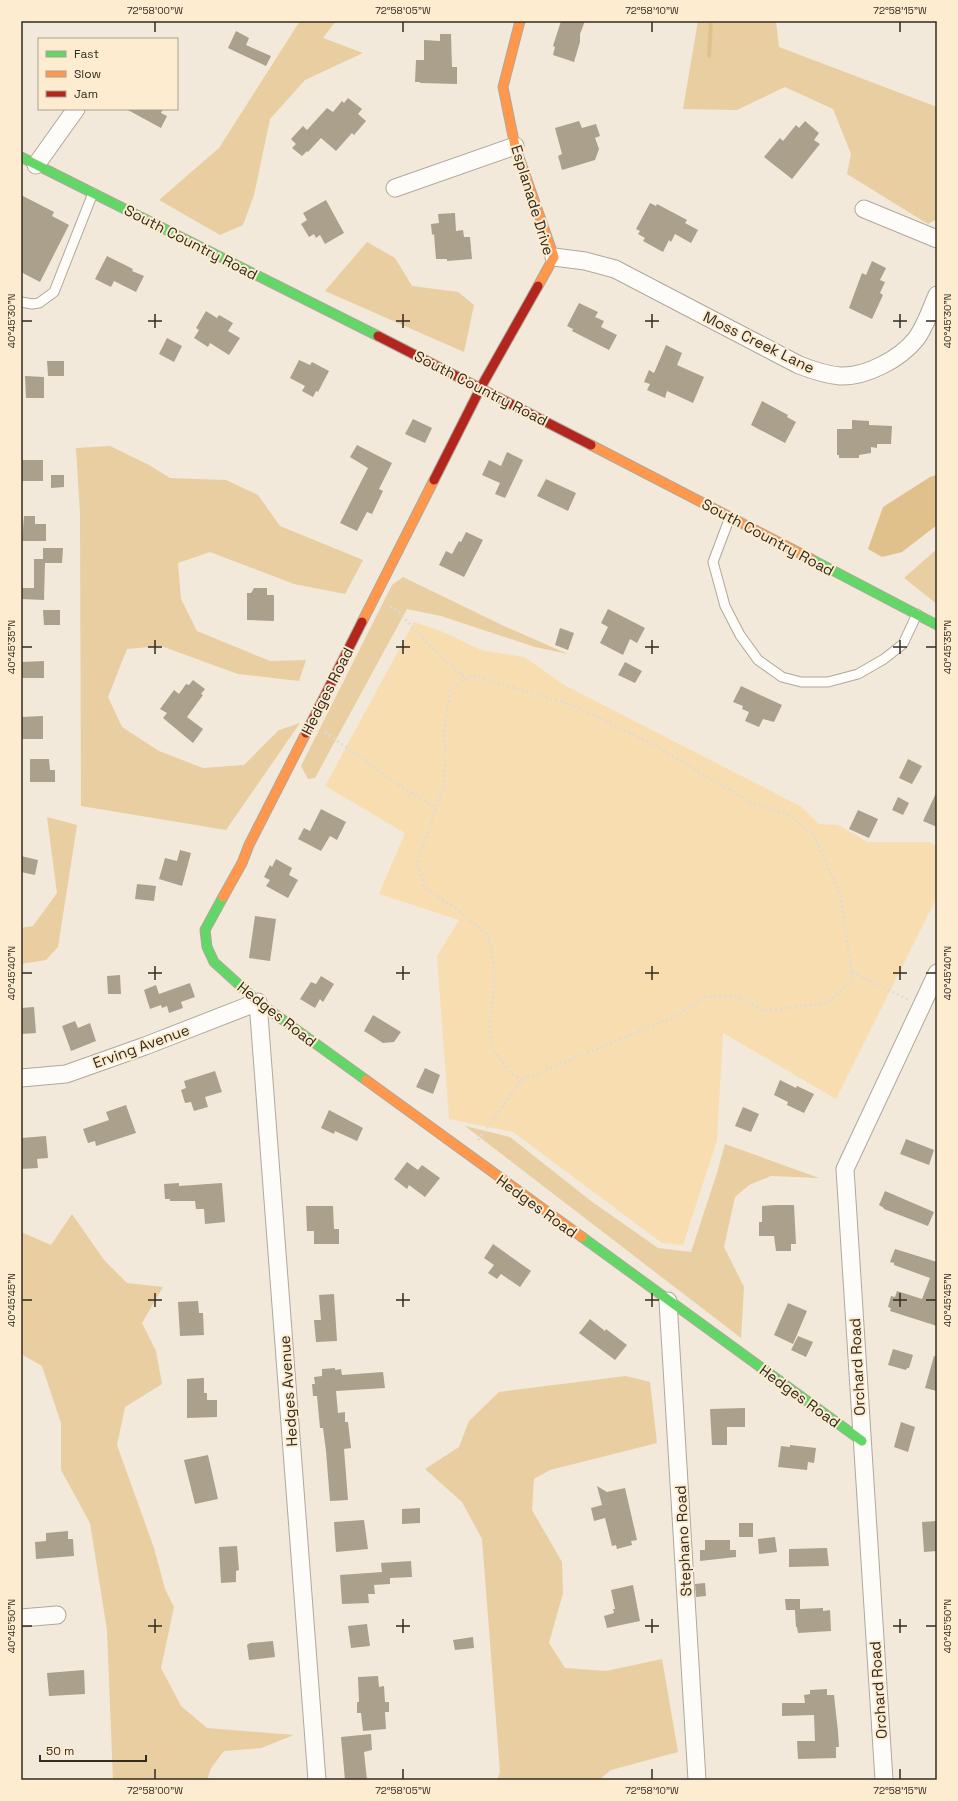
<svg xmlns="http://www.w3.org/2000/svg" width="958" height="1801" viewBox="0 0 958 1801" font-family="'Space Grotesk',sans-serif">
<rect width="100%" height="100%" fill="#f2e9da"/>
<!-- green -->
<path fill="#f8ddb1" d="M414 622 443 632 481 650 524 657 566 686 802 807 819 824 838 825 868 842H929L937 846V897L836 1099 723 1033 717 1140 683 1245 662 1243 513 1132 449 1119 437 956 459 920 379 894 405 833 325 786Z"/>
<!-- forest -->
<path fill="#e8cea0" d="M300 21H336L323 38 363 53 305 80 270 119 254 195 243 225 220 235 159 200 219 148Z
M698 21H776L779 47 937 107V219L928 224 847 174 851 154 833 109 785 87 737 110 683 109Z
M367 242 395 258 412 286 458 292 474 305 464 352 325 291Z
M110 446 149 465 170 478 226 480 258 495 280 526 363 560 345 594 294 584 210 552 178 563 181 599 197 631 270 661 306 660 299 681 238 674 161 646 127 649 108 697 122 727 159 751 203 768 244 765 279 730 300 723 226 830 81 806 80 513 76 448Z
M937 549V604L904 578Z
M403 577 506 627 568 654 535 647 441 616 407 609 315 778 308 779 301 766 392 585Z
M47 817 77 825 58 947 46 960 21 964V928L33 926 57 893Z
M465 1126 510 1137 591 1201 658 1248 691 1252 717 1173 725 1144 819 1178 771 1176 749 1185 735 1197 724 1247 744 1287 741 1338Z
M72 1214 104 1260 127 1283 163 1287 142 1323 156 1351 162 1384 125 1407 117 1445 154 1548 165 1589 174 1607 161 1668 181 1706 207 1728 294 1735 261 1748 224 1751 211 1768 207 1780H113L107 1630 90 1523 61 1470V1423L42 1366 21 1354V1232L51 1245Z
M626 1376 650 1382 657 1443 550 1470 534 1479 532 1510 562 1562 563 1593 549 1643 565 1668 606 1671 662 1659 678 1752 611 1770 599 1780H497L500 1772 482 1539 462 1502 425 1469 459 1447 469 1421 499 1392Z"/>
<!-- water -->
<path fill="#e0c18c" d="M937 475V525L902 552 882 557 868 549 883 507 930 477Z"/>
<g fill="none" stroke-linecap="round" stroke-linejoin="round">
<!-- stream -->
<path stroke="#e0c18c" stroke-width="4" d="M709 56 711 21"/>
</g>
<!-- building -->
<path fill="#aba08b" d="M561 21H585L580 34V42L574 62 553 55 555 47 553 46Z
M236 31 249 38 246 45 271 56 266 66 228 48Z
M440 34H451L452 67H457V84L420 83V82H415L416 60H424V40L440 41Z
M348 98 362 109 358 114 366 121 354 135 352 133 336 151 321 138 308 152 307 151 302 156 292 148 296 144 291 139 303 126 307 130 327 108 333 112 342 101 344 103Z
M126 109H163L161 113 167 116 161 128Z
M579 121 582 128 596 124 600 136 595 138 599 149 595 160 562 170 558 156 562 154 555 128Z
M805 121 819 133 814 140 820 144 792 179 764 157 780 138 783 141 796 125 799 128Z
M21 195 54 212 52 216 69 225 40 282 21 272Z
M326 200 344 233 325 244 320 235 316 238 314 234 309 237 301 224 307 220 303 213Z
M650 203 656 206 657 204 687 220 685 223 698 230 691 243 675 234 671 242 669 240 663 252 643 241 645 238 638 234 640 231 636 229Z
M455 213 456 231 463 230 464 237H470L472 259 447 261V259H436L434 234 432 235 431 224 439 223 438 214Z
M107 256 133 269 132 271 144 276 136 292 114 281 111 287 95 279Z
M872 261 886 268 880 280 885 282 880 293 883 295 872 319 849 308 862 273 866 275Z
M579 303 598 312 595 317 604 321 601 327 617 335 609 350 572 331 573 329 567 326Z
M206 311 217 318 219 315 233 323 228 331 240 338 229 355 210 343 208 347 194 338 199 330 196 328Z
M167 338 182 346 174 362 159 354Z
M666 345 682 353 677 365 704 377 693 403 667 391 665 398 647 390 650 384 644 382 649 370 654 373Z
M299 360 310 365 312 362 329 371 318 392 316 391 313 397 302 391 305 386 290 378Z
M47 361H64V376H48Z
M25 376 44 377V398H26Z
M762 401 788 415 787 417 796 422 785 443 751 425Z
M413 419 432 428 425 443 405 434Z
M852 420 869 421V425L892 426 891 444H877V448L871 447V453L859 455V458H839V455H837V429H852Z
M357 445 392 463 379 489 383 491 372 514 367 512 357 531 340 523 368 468 350 457Z
M507 452 523 460 505 498 495 494 500 483 482 475 489 460 501 466Z
M21 460H43V481H21Z
M51 475H64V487L51 488Z
M546 479 576 493 568 511 537 496Z
M24 516H35V524H46V541H22Z
M466 532 483 540 464 577 439 565 446 551 452 554 459 541 461 542Z
M43 548H63L62 563H45L44 600 21 599V588H34V559H43Z
M254 588H267V595H274V621L247 620V593H251Z
M608 609 645 628 637 643 630 639 623 655 600 643 608 627 601 623Z
M43 610H60V625H44Z
M560 628 574 633 568 650 555 645Z
M44 661V678H21V662Z
M625 662 642 671 635 683 618 675Z
M193 680 205 689 201 694 203 695 187 717 203 729 193 743 163 718 167 713 160 709 174 690 179 694 186 684 189 685Z
M741 686 782 705 774 722 763 719 759 727 745 721 749 712 742 709 743 706 733 702Z
M43 716V739H21V717Z
M30 759H49L50 770H55V782H30Z
M908 759 922 766 912 784 899 778Z
M937 791V827L923 821Z
M898 797 909 803 903 815 892 810Z
M321 809 346 822 337 840 330 836 321 851 298 839 304 828 310 831Z
M858 810 878 819 869 838 849 829Z
M180 850 191 853 182 886 159 879 165 858 177 861Z
M21 856 38 860 35 875 21 872Z
M276 859 292 868 289 875 298 880 288 898 266 886 270 880 264 877 270 865 272 867Z
M137 884 156 886 154 901 135 899Z
M255 916 276 919 270 961 249 958Z
M120 975 121 994H108L107 976Z
M321 976 334 984 323 1002 320 999 315 1008 300 999 311 982 316 984Z
M190 983 195 997 181 1002 183 1008 169 1013 167 1006 162 1008 161 1005 150 1009 144 990 156 985 159 994Z
M34 1007 36 1033 21 1034V1008Z
M373 1015 401 1032 394 1042 383 1043 364 1031Z
M75 1021 78 1028 90 1023 96 1041 71 1051 62 1026Z
M425 1068 440 1075 433 1094 416 1087Z
M215 1071 222 1092 205 1097 208 1107 194 1111 191 1102 185 1103 181 1090 186 1088 184 1081Z
M780 1080 796 1088 797 1086 814 1094 804 1113 787 1105 788 1102 774 1095Z
M126 1105 136 1133 96 1146 95 1141 88 1143 83 1129 109 1120 106 1112Z
M743 1107 759 1114 751 1132 735 1126Z
M329 1110 363 1128 357 1141 335 1131 334 1134 321 1128Z
M46 1136 48 1158 37 1159 38 1168 21 1169V1138Z
M906 1139 934 1150 929 1165 900 1154Z
M407 1162 418 1170 422 1165 440 1178 425 1197 409 1185 407 1189 394 1179Z
M179 1183V1186L222 1183 225 1222 205 1224 204 1209H196L195 1201H170V1199H165L164 1184Z
M885 1191 934 1212 928 1226 884 1209V1208L879 1205Z
M775 1205H794L796 1244H791V1251H776L774 1236H759V1222H762V1206Z
M306 1206H333L334 1229H339V1244H314V1231H307Z
M493 1244 531 1271 520 1287 501 1274 497 1279 488 1273 494 1265 484 1258Z
M895 1249 937 1262V1326L890 1311 891 1308 888 1307 891 1296 895 1297 897 1291 922 1299 930 1278 894 1265V1263L890 1262Z
M334 1294 337 1341 316 1342 314 1320H321L319 1295Z
M198 1301 199 1313H203L204 1335 180 1336 178 1302Z
M788 1303 807 1311 793 1344 774 1335Z
M590 1319 605 1331 606 1329 627 1345 615 1360 579 1333Z
M798 1336 813 1342 806 1357 791 1350Z
M893 1349 913 1355 909 1368H907L906 1370 888 1365Z
M934 1356 937 1357V1391L925 1388Z
M335 1368V1370L341 1369 342 1375 383 1372 385 1388 336 1391 338 1413 345 1412V1422H348L351 1448 344 1449 348 1500 330 1501 326 1451 323 1428H320L317 1396H313L312 1384H315L314 1377 322 1376V1369Z
M204 1378V1393H207V1400H217V1417L187 1418V1379Z
M745 1408V1427H727V1445H712L710 1409Z
M901 1422 915 1427 908 1452 894 1447Z
M790 1445 816 1448 814 1463 808 1462 807 1470 778 1467 781 1446 790 1447Z
M208 1455 218 1499 195 1504 184 1460Z
M597 1486 607 1492 625 1488 637 1540 631 1541 632 1545 617 1549 616 1545 612 1546 605 1518 594 1521 591 1508 602 1505Z
M420 1508V1523L402 1524V1509Z
M364 1520 368 1549 336 1552 334 1522Z
M937 1521V1551L924 1552 922 1522Z
M739 1523H753V1537H739Z
M68 1531V1539H73L74 1556 36 1559 35 1542 46 1541V1533Z
M775 1537 777 1552 759 1554 758 1539Z
M705 1540H730V1550H736V1557L700 1561V1550H705Z
M237 1546 239 1570 236 1571V1582L221 1583 219 1547Z
M827 1548 829 1566 789 1567V1549Z
M411 1561 412 1577 390 1578V1584L374 1585 375 1594H368L369 1603 342 1604 340 1575 382 1572 381 1563Z
M705 1583 706 1596 696 1597 695 1584Z
M633 1585 640 1621 607 1628 604 1616 614 1613 613 1609H615L611 1590Z
M785 1599H800V1609L823 1608V1611L830 1610 831 1631 798 1633 797 1627H796L795 1610H786Z
M367 1624 370 1646 351 1648 348 1626Z
M473 1637 474 1648 455 1650 453 1640Z
M273 1641 275 1657 249 1660 247 1645 250 1643Z
M84 1670 85 1694 49 1696 47 1673Z
M378 1676 379 1687 384 1686 385 1702H389V1712H385L386 1729 363 1731 361 1713H357V1702H359L358 1677Z
M827 1689V1695H834L838 1732 839 1747H836V1758L798 1759 797 1741H815L814 1715 782 1716V1703H805L804 1695 810 1694V1690Z
M371 1734 372 1750 364 1752 367 1780H345L341 1737Z"/>
<g fill="none" stroke-linecap="round" stroke-linejoin="round">
<!-- lane casing -->
<g stroke="#afa89c" stroke-width="11">
<path id="lane" d="M21 302 32 304 39 303 54 292 93 193
M730 517 713 562 725 606 740 635 758 660 782 677 801 682H828L858 674 884 659 903 644 917 614"/>
</g>
<!-- street casing -->
<g stroke="#afa89c" stroke-width="19">
<path id="street" d="M36 165 76 109
M395 188 515 146
M864 209 937 239
M554 257 585 261 615 269 799 365C812 370 826 375 840 376 866 377 900 359 916 339 925 327 931 309 937 295
M21 1078 66 1074 145 1046 258 1002 317 1780
M668 1301 697 1780
M21 1618 57 1615
M884 1780 845 1169 937 973"/>
</g>
<!-- fast casing -->
<g stroke="#afa89c" stroke-width="11">
<path id="fast" d="M21 157 378 336
M811 559 937 625
M223 897 205 930 207 947 214 962 258 1002 366 1080
M582 1237 862 1441"/>
</g>
<!-- slow casing -->
<g stroke="#afa89c" stroke-width="11">
<path id="slow" d="M520 21 503 87 515 146 554 257 538 286
M591 445 811 559
M362 622 434 480
M223 897 242 863 249 845 306 733
M366 1080 582 1237"/>
</g>
<!-- jam casing -->
<g stroke="#afa89c" stroke-width="11">
<path id="jam" d="M378 336 591 445
M434 480 481 387 538 286
M306 733 362 622"/>
</g>
<!-- path -->
<path stroke="#dddbd6" stroke-width="2.5" stroke-dasharray="2 3" stroke-linecap="butt" d="M390 607 397 610 427 643 466 679
M325 732 396 783 436 808
M852 972 909 1000
M478 1140 522 1080 676 1016 705 997 738 996 763 1011 827 1003 853 979 840 893 813 834 787 814 752 803 652 744 575 706 471 675 451 690 445 721V783L417 863 425 888 458 910 488 935 494 964V992L489 1025 493 1049 510 1073 522 1080"/>
<!-- lane -->
<use href="#lane" stroke="#fdfcf9" stroke-width="9"/>
<!-- street -->
<use href="#street" stroke="#fdfcf9" stroke-width="17"/>
<!-- fast -->
<use href="#fast" stroke="#63d668" stroke-width="9"/>
<!-- slow -->
<use href="#slow" stroke="#ff974d" stroke-width="9"/>
<!-- jam -->
<use href="#jam" stroke="#b3261e" stroke-width="9"/>
</g>
<!-- ticks -->
<path fill="none" stroke="#322b20" stroke-width="1.5" d="M155 22V32M403 22V32M652 22V32M900 22V32M155 314V328M403 314V328M652 314V328M900 314V328M22 321H32M148 321H162M396 321H410M645 321H659M893 321H907M926 321H936M155 640V654M403 640V654M652 640V654M900 640V654M22 647H32M148 647H162M396 647H410M645 647H659M893 647H907M926 647H936M155 966V980M403 966V980M652 966V980M900 966V980M22 973H32M148 973H162M396 973H410M645 973H659M893 973H907M926 973H936M155 1293V1307M403 1293V1307M652 1293V1307M900 1293V1307M22 1300H32M148 1300H162M396 1300H410M645 1300H659M893 1300H907M926 1300H936M155 1619V1633M403 1619V1633M652 1619V1633M900 1619V1633M22 1626H32M148 1626H162M396 1626H410M645 1626H659M893 1626H907M926 1626H936M155 1769V1779M403 1769V1779M652 1769V1779M900 1769V1779"/>
<g text-anchor="middle" dominant-baseline="central" stroke-width="4" stroke-linejoin="round" paint-order="stroke">
<!-- street labels -->
<g font-size="15" fill="#322b20" stroke="#fdeccf">
<text transform="translate(533 200) rotate(73)">Esplanade Drive</text>
<text transform="translate(191 242) rotate(27)">South Country Road</text>
<text transform="translate(759 342) rotate(26)">Moss Creek Lane</text>
<text transform="translate(481 388) rotate(27)">South Country Road</text>
<text transform="translate(768 537) rotate(28)">South Country Road</text>
<text transform="translate(327 691) rotate(-63)">Hedges Road</text>
<text transform="translate(277 1014) rotate(38)">Hedges Road</text>
<text transform="translate(141 1046) rotate(-20)">Erving Avenue</text>
<text transform="translate(537 1206) rotate(36)">Hedges Road</text>
<text transform="translate(857 1367) rotate(-93)">Orchard Road</text>
<text transform="translate(288 1391) rotate(-94)">Hedges Avenue</text>
<text transform="translate(800 1396) rotate(36)">Hedges Road</text>
<text transform="translate(683 1541) rotate(-93)">Stephano Road</text>
<text transform="translate(878 1690) rotate(-94)">Orchard Road</text>
</g>
</g>
<!-- border -->
<rect width="958" height="1801" fill="none" stroke="#fdeccf" stroke-width="44"/>
<!-- legend -->
<rect x="38" y="38" width="140" height="72" fill="#fdeccf" stroke="#ac9f89"/>
<rect x="46" y="51" width="20" height="6" fill="#63d668" stroke="#ac9f89"/>
<text x="74" y="58" font-size="12" fill="#322b20">Fast</text>
<rect x="46" y="71" width="20" height="6" fill="#ff974d" stroke="#ac9f89"/>
<text x="74" y="78" font-size="12" fill="#322b20">Slow</text>
<rect x="46" y="91" width="20" height="6" fill="#b3261e" stroke="#ac9f89"/>
<text x="74" y="98" font-size="12" fill="#322b20">Jam</text>
<!-- scale -->
<path d="M40 1755v6h106v-6" fill="none" stroke="#322b20" stroke-width="2"/>
<text x="46" y="1755" font-size="12" fill="#322b20" stroke="#fdeccf" stroke-width="3" paint-order="stroke">50 m</text>
<rect x="22" y="22" width="914" height="1757" fill="none" stroke="#322b20" stroke-width="1.5"/>
<g font-size="10" text-anchor="middle" fill="#322b20">
<text x="155" y="14">72°58'00"W</text>
<text x="403" y="14">72°58'05"W</text>
<text x="652" y="14">72°58'10"W</text>
<text x="900" y="14">72°58'15"W</text>
<text transform="translate(947 321) rotate(-90)" y="4">40°45'30"N</text>
<text transform="translate(11 321) rotate(-90)" y="4">40°45'30"N</text>
<text transform="translate(947 647) rotate(-90)" y="4">40°45'35"N</text>
<text transform="translate(11 647) rotate(-90)" y="4">40°45'35"N</text>
<text transform="translate(11 973) rotate(-90)" y="4">40°45'40"N</text>
<text transform="translate(947 973) rotate(-90)" y="4">40°45'40"N</text>
<text transform="translate(947 1300) rotate(-90)" y="4">40°45'45"N</text>
<text transform="translate(11 1300) rotate(-90)" y="4">40°45'45"N</text>
<text transform="translate(947 1626) rotate(-90)" y="4">40°45'50"N</text>
<text transform="translate(11 1626) rotate(-90)" y="4">40°45'50"N</text>
<text x="155" y="1794">72°58'00"W</text>
<text x="403" y="1794">72°58'05"W</text>
<text x="652" y="1794">72°58'10"W</text>
<text x="900" y="1794">72°58'15"W</text>
</g>
</svg>
